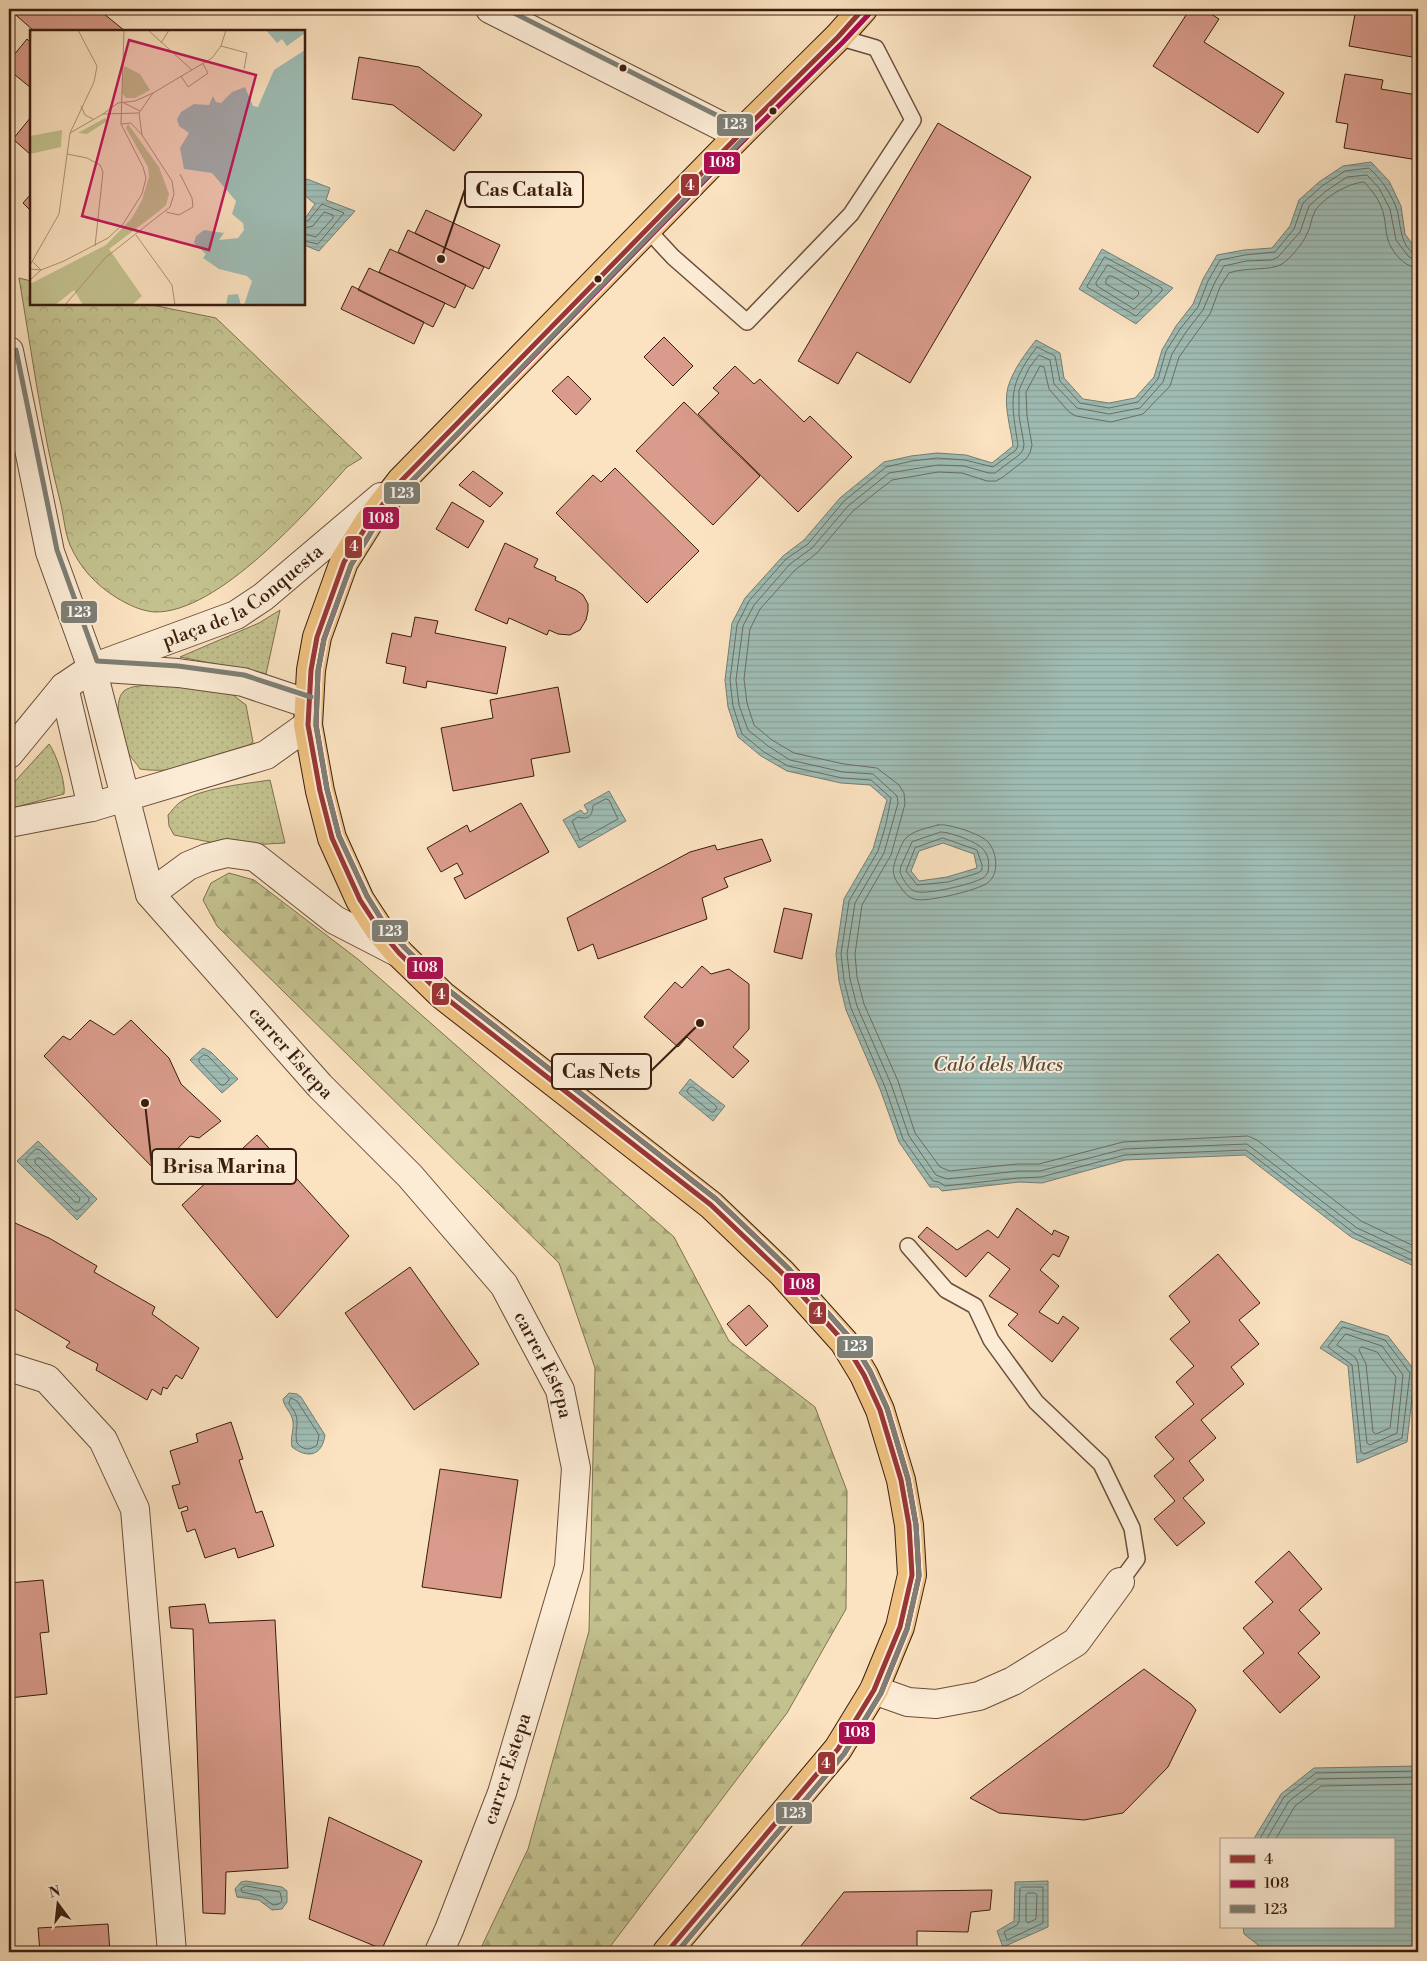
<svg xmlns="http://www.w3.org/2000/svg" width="1427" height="1961" viewBox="0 0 1427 1961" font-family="'Libre Bodoni',serif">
<defs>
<pattern id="grass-dots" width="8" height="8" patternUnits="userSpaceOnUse" patternTransform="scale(1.25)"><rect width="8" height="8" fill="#c3c28f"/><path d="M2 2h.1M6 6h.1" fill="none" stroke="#a8a67a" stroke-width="1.8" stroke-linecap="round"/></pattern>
<pattern id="forest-firs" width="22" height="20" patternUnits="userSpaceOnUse" patternTransform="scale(1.25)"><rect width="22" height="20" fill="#c3c28f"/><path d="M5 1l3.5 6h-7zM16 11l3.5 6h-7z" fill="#a8a67a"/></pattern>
<pattern id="park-crowns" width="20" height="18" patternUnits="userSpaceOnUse" patternTransform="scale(1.25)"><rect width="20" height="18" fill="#c3c28f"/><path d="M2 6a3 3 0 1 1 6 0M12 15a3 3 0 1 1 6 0" fill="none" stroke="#a8a67a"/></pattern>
<pattern id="water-rules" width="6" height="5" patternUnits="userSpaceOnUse" patternTransform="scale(1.25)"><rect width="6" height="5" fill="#9fbdb5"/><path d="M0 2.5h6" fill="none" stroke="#8aa29a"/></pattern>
</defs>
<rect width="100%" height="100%" fill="#fbe2c0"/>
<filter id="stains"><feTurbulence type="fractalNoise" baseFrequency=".004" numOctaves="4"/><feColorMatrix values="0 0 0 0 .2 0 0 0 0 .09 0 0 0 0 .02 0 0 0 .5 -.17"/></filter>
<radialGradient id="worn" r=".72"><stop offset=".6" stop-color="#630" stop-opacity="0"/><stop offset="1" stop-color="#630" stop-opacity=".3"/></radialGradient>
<!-- grass -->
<path fill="url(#grass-dots)" stroke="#7e704f" d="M280 610 266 674 180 657 259 623Z
M154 684 215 690 233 695 246 705 253 742C230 764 171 774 140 769 137 764 132 759 129 754 123 739 111 703 124 691 131 685 145 686 154 684Z
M49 744C56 753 66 783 64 794L9 809V788Z
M270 780 285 843 249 845 215 843 174 835 169 826 168 815C172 811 175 806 179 803 199 788 245 784 270 780Z"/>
<!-- forest -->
<path fill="url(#forest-firs)" stroke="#7e704f" d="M229 873 254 880 359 960 674 1237 729 1341 815 1407 847 1491 846 1609 787 1713 606 1952H479L528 1849 589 1631 595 1368 559 1263 217 926 203 900 211 883Z"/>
<!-- park -->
<path fill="url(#park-crowns)" stroke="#7e704f" d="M19 278 31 281V304H147L216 318 362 458 347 467C307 512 218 613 155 612 141 611 129 605 117 598 96 585 80 568 70 545 65 533 64 518 61 505 42 431 32 354 19 278Z"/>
<!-- water -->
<path fill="url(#water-rules)" stroke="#777d73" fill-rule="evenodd" d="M1371 162 1389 181 1401 206 1405 234 1418 252V1268L1351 1237 1245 1155 1125 1160 1042 1183 1019 1182 942 1191 938 1187H930L899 1142 880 1089 846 1010 839 981 836 954 844 899 873 849 887 800 870 785 841 783 787 771 761 756 738 737 728 707 725 680 732 623 745 598 783 556 804 540 840 498 884 462 911 456 937 453 966 455 992 463 1013 446C1011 429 1003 404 1008 387 1013 370 1025 354 1036 340L1060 353 1064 378 1083 399 1109 403 1135 398 1154 377 1162 350 1176 326 1193 304 1203 279 1217 255 1244 250 1272 248 1290 226 1299 200 1319 182 1343 166ZM943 843 974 854 977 868 947 877 919 881 911 871 919 851Z
M307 179 330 188 326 200 355 211 319 251 304 245V220L315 204 304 195V183Z
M1102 249 1173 288 1136 324 1079 289Z
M609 791 626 821 579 848 563 820 581 810 584 814 588 812 584 805Z
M203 1048 211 1052 238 1079 222 1093 190 1060Z
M690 1079 725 1106 713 1121 679 1093Z
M38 1141 97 1199 77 1220 17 1161Z
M1341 1321 1388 1336 1415 1371 1407 1442 1357 1463 1348 1366 1320 1348Z
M289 1393 297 1394 301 1397 325 1435C322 1456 308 1459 292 1447 290 1438 294 1430 293 1422 292 1412 284 1408 283 1399Z
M1418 1766V1952H1267L1244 1934 1243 1927H1393V1840H1253L1281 1794 1314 1768Z
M246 1881 282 1887 287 1891V1902L282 1909 272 1910 259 1900 237 1897 235 1889 241 1882Z
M1048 1881V1927L1003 1947 997 1931 1014 1921 1015 1882Z"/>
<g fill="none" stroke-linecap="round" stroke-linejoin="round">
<!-- shore -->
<path stroke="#6c6d62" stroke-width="1" d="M304 222 309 220 322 204 344 213 318 244 304 241
M304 228 313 226 324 212 333 215V218L316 237 304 234
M1418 254C1399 252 1401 219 1396 207 1390 192 1381 179 1369 168L1345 171 1322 186 1303 203 1294 229 1275 252 1245 255 1220 260 1208 281 1198 307 1180 329 1166 351 1158 379 1138 402 1109 408 1080 403 1060 381 1055 356 1037 347C1007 385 1011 401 1018 445L1016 450 993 467 965 460 937 458 912 461 886 467 844 501 808 544 786 559 749 601 737 625 730 680 733 706 742 734 764 752 788 766 842 778 871 780 891 798 886 824 878 851 849 901 841 954 844 980 851 1008 885 1087 903 1139 933 1181 939 1182 945 1186 1018 1178 1041 1177 1125 1155 1246 1150 1354 1233 1418 1263
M1105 257 1162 288V291L1136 316 1087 287Z
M1418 260 1409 257 1396 240 1390 209 1379 188 1367 175 1347 177 1326 191 1309 206 1300 232 1278 257 1272 260 1246 261 1224 266 1214 284 1203 310 1186 332 1172 354 1163 382 1140 408 1109 414 1077 408 1054 384 1050 360 1039 355 1029 368 1019 390V416L1024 444 1023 450 1019 455 995 473H989L964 466 938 465 889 473 848 506 812 548 790 564 754 605 743 626 736 680 739 705 748 730 768 746 790 760 843 772 873 774 897 796 898 803 884 853 855 903 847 954 850 979 857 1006 891 1084 909 1136 936 1175 947 1179 1018 1171H1040L1124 1149 1247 1144 1357 1228 1418 1256
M1108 265 1151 289 1152 292 1134 309 1097 286 1096 283Z
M1418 268C1404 267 1392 252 1388 240 1385 231 1386 221 1383 212 1380 201 1372 190 1364 182 1348 183 1323 198 1315 211 1311 218 1311 227 1307 234 1303 243 1291 258 1282 264 1272 271 1244 267 1229 273L1220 287 1210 314 1179 357 1170 386 1143 414 1111 422 1076 416 1069 412 1049 389 1044 367 1040 366 1026 392 1027 416 1032 445 1030 453 1026 459 1003 477 996 481H987L962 473 938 472 892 480 874 494 853 511 817 553 795 570 760 609 750 629 744 679 747 703 754 725 772 740 794 753 844 764 877 768 899 785 904 793 905 804 891 855 862 905 855 954 857 977 864 1004 898 1081 915 1133 940 1167 950 1171 1017 1164H1039L1123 1142 1248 1136 1257 1140 1361 1221 1418 1248
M1109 276H1112L1138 291 1139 294 1134 299H1132L1106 284V281Z
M606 799 609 800 618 819 580 840 572 821 578 817C589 820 592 816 593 806Z
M938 825C948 823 981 834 988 842 998 853 1000 878 984 885 972 891 926 903 914 899 908 897 905 893 902 889 890 874 892 868 899 851 901 846 903 841 906 838 914 830 928 828 938 825Z
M941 832C948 832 954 835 961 837 978 844 992 849 988 872 986 875 986 876 983 878 973 884 924 896 914 891 908 888 902 878 900 872L901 866 912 842Z
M943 838 977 850 982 865V870L978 873 948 882 917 885 906 871 915 848Z
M204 1055 208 1056 229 1078V1080L224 1085H221L199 1062V1059Z
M690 1087H693L716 1106 717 1108 714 1112H711L688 1093 687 1091Z
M36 1149 40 1150 89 1198V1201L78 1211H75L26 1162V1159Z
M37 1158H40L80 1198 79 1202H75L35 1163V1160Z
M1343 1327 1385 1340 1410 1373 1402 1438 1364 1454 1361 1452 1352 1365 1328 1347Z
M1346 1334 1382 1346 1403 1375 1397 1433 1370 1445 1367 1443 1358 1363 1355 1357 1337 1345Z
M1362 1347 1377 1352 1396 1377 1390 1428 1376 1434 1373 1432 1366 1364 1359 1350Z
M291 1398 297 1401 319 1435 317 1445C309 1451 303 1450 297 1443 293 1425 304 1422 289 1404Z
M1259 1840 1284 1797 1316 1773 1418 1771
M1266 1840 1289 1801 1318 1779 1418 1777
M1275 1840 1295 1806 1321 1786 1418 1784
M246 1886 280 1892 282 1901 279 1904 273 1905 261 1896 242 1892 241 1889Z
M1022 1887H1043V1923L1007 1940 1004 1932 1017 1925 1019 1922 1020 1889Z
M1028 1893H1035L1037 1895 1036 1919 1028 1923 1026 1921V1895Z"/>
</g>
<!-- building -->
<path fill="#d99b8b" stroke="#3a1d0f" d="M9 9H98L125 31H34Z
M1190 9H1203L1219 19 1204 42 1284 93 1258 133 1153 66Z
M1356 9H1418V58L1349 46Z
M27 39 31 43V88L9 70V61Z
M359 57 419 67 482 115 454 151 393 105 352 99Z
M1345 74 1383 80 1381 89 1417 95 1413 118H1418V160L1344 148 1348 124 1336 122Z
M31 117V155L13 139Z
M938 123 1031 177 910 383 857 352 838 384 798 361Z
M31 194V211L23 203Z
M426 210 500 245 489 269 415 233Z
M408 230 484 267 473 289 398 252Z
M390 249 466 285 455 308 379 272Z
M369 268 445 303 433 327 358 290Z
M352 286 424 322 414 344 341 309Z
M664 337 693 366 673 386 644 357Z
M735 366 754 384 760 379 804 422 810 416 852 457 798 512 698 414 719 393 713 388Z
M568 376 591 399 576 415 552 391Z
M684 402 760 476 713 525 636 451Z
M615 468 699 551 647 603 556 513 593 475 601 482Z
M473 471 503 493 490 507 459 485Z
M452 502 484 521 468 548 436 529Z
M505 543 538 559 534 567 556 577 555 580 576 590 583 595 588 604V611L586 620 580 630 570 635 558 634 549 630 547 635 509 618 507 624 475 610Z
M415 617 438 621 435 633 506 647 497 694 427 681 426 688 403 683 406 667 386 663 392 633 411 637Z
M558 687 570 752 531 759 534 776 453 791 441 728 493 718 490 700Z
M521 803 549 852 465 899 454 878 463 874 457 863 441 872 427 848 467 825 470 832Z
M762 839 771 861 724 878 728 887 702 898 707 919 598 959 593 944 578 951 567 918 690 852 715 845 717 850Z
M784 908 812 914 802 959 774 952Z
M702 966 711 974 729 969 749 984V1029L733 1047 749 1061 733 1078 687 1037 678 1047 644 1017 675 982 682 988Z
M90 1020 114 1035 131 1020 169 1058 181 1084 221 1121 199 1138 190 1136 156 1171 44 1056 63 1036 70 1040Z
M257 1135 349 1236 277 1318 182 1205Z
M1017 1208 1052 1235 1054 1230 1069 1237 1059 1257 1053 1254 1040 1270 1059 1286 1039 1312 1058 1324 1063 1316 1079 1328 1052 1362 1008 1325 1018 1314 989 1296 1010 1269 988 1252 966 1277 918 1237 927 1227 957 1250 988 1230 998 1238Z
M9 1223H15L49 1238 97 1266 94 1272 155 1307 152 1314 199 1348 182 1379 176 1375 167 1389 163 1387 161 1395 152 1389 147 1400 96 1370 98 1364 66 1347 70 1342 11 1307 9 1310Z
M1218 1254 1260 1303 1239 1320 1259 1344 1231 1367 1244 1384 1201 1420 1216 1438 1189 1461 1204 1480 1183 1498 1205 1523 1177 1546 1154 1519 1175 1501 1154 1476 1174 1459 1155 1437 1194 1404 1176 1382 1194 1366 1170 1339 1190 1322 1169 1296Z
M410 1267 479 1364 414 1410 345 1313Z
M749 1305 768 1326 746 1346 727 1324Z
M231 1422 243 1459 239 1460 256 1513 262 1511 274 1546 238 1558 235 1548 205 1558 195 1529 187 1532 181 1512 188 1510 187 1506 179 1509 172 1486 180 1484 170 1451 198 1442 196 1434Z
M440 1469 518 1480 501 1598 422 1587Z
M1289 1551 1322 1589 1299 1610 1320 1633 1298 1653 1320 1677 1280 1713 1243 1671 1264 1653 1243 1628 1273 1602 1255 1582Z
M43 1580 49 1632 40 1633 47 1694 9 1698V1583Z
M205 1604 209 1623 275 1620 288 1868 226 1872 225 1914 203 1913 193 1629 171 1628 169 1607Z
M1144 1669 1191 1704 1196 1710 1168 1767 1123 1813 1084 1820 999 1813 970 1798Z
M329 1817 422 1861 382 1949 309 1919Z
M992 1890 990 1910 971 1912 968 1932 917 1931V1948L894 1949V1952H796L844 1892Z
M108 1924 110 1952H40L38 1928Z"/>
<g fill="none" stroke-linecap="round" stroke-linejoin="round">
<!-- service casing -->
<g stroke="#6a4e3b" stroke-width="18">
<path id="service" d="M647 229 673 257 747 322 851 214 913 120 876 48 838 37
M908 1246 946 1290 975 1306 991 1340 1036 1402 1101 1464 1132 1528 1137 1559 1120 1582"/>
</g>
<!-- minor casing -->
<g stroke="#6a4e3b" stroke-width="30">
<g id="minor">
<path d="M490 9 739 135"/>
<path id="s1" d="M9 351 50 552 92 668 150 894 320 1086 410 1176 504 1285 560 1390 576 1468 569 1567 502 1793 449 1930 439 1952"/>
<path d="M105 668 178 673 243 682 309 704"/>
<path d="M64 687 92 807"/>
<path id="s2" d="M9 754 64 687 92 668 236 615 263 597 381 497"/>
<path d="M9 823 92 807 266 755 308 725"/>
<path d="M150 894 188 866 207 858 227 853 255 857 335 920 399 953"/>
<path d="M9 1367 47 1379 103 1440 135 1509 172 1952"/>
<path d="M874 1690 908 1702 936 1704 979 1696 1013 1681 1076 1642 1120 1582"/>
</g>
</g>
<!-- primary casing -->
<g stroke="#3a1d0f" stroke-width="30">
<path id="primary" d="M667 1952 838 1749 874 1690 900 1627 912 1575 909 1525 901 1480 880 1410 864 1375 844 1342 782 1273 711 1205 442 995 399 953 379 929 360 900 332 838 320 791 308 725 311 670 317 637 344 562 369 522 401 481 739 135 838 37 863 9"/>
</g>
<!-- service -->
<use href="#service" stroke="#fcecd6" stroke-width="15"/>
<!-- minor -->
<use href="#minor" stroke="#fcecd6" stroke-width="28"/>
<!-- primary -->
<use href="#primary" stroke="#eec180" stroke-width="28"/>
<!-- bus-1 casing -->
<g stroke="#fcecd6" stroke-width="9">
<path id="bus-1" d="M667 1952 838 1749 874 1690 900 1627 912 1575 909 1525 901 1480 880 1410 864 1375 844 1342 782 1273 711 1205 442 995 399 953 379 929 360 900 332 838 320 791 308 725 311 670 317 637 344 562 369 522 401 481 739 135 838 37 863 9"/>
</g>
<!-- bus-2 casing -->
<g stroke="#fcecd6" stroke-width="9">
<path id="bus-2" d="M677 1952 844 1754 881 1693 907 1629 919 1576 916 1525 908 1479 887 1408 870 1371 850 1338 788 1268 716 1199 447 989 405 948 385 925 367 896 339 836 327 789 316 725 318 671 324 639 351 565 375 526 407 486 744 140 843 42 869 14"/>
</g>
<!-- bus-3 casing -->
<g stroke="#fcecd6" stroke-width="9">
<path id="bus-3" d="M506 9 742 128 746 132V136L407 486 375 526 351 565 324 639 318 671 316 725 327 789 339 836 367 896 385 925 405 948 447 989 716 1199 788 1268 850 1338 870 1371 887 1408 908 1479 916 1525 919 1576 907 1629 881 1693 844 1754 677 1952
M16 350 57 550 97 661 178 666 244 675 311 697"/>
</g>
<!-- bus-1 -->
<use href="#bus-1" stroke="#993636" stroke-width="5"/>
<!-- bus-2 -->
<use href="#bus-2" stroke="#aa0e51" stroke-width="5"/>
<!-- bus-3 -->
<use href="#bus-3" stroke="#7e7f75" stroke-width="5"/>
</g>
<!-- markers -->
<g fill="#3a1d0f" stroke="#fcecd6" stroke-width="2">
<circle cx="623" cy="68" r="4.5"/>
<circle cx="773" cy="111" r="4.5"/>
<circle cx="598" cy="279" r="4.5"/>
</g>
<g text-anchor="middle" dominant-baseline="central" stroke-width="4" stroke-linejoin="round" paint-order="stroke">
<!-- street labels -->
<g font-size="19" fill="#3a1d0f" stroke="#fcecd6">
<text stroke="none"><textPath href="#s2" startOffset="289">plaça de la Conquesta</textPath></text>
<text stroke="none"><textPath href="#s1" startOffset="774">carrer Estepa</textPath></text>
<text stroke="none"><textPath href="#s1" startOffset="1179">carrer Estepa</textPath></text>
<text transform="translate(507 1769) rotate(-72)">carrer Estepa</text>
</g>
<!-- water labels -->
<g font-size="20" font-style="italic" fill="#584d41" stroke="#fcecd6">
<text x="998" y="1065">Caló dels Macs</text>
</g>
</g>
<!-- overview -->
<g transform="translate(30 30)">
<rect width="275" height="275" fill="#fbe2c0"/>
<path d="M75 88 77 91 57 104 48 103Z" fill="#c3c28f"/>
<path d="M98 94 129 137 139 164 136 175 128 182 79 219 112 266 102 275H53L44 260 25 275H0V254L76 215 102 188 112 170 119 147 118 137 96 98Z" fill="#c3c28f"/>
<path d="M94 36 110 44 120 60 105 68H96L92 63ZM32 100 31 117 0 124V106Z" fill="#c3c28f"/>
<path d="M236 0H275V3L257 16 252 9 247 13ZM275 20V275H214L222 251 217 246 189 239 173 228 176 224 164 213 166 206 174 200 194 203 189 210 208 208 214 200 213 193 202 184 206 171 182 143 154 139 150 118 159 103 149 96 147 89 151 82 164 74 179 75 183 66 186 72 191 73 202 62 215 57 223 76 228 77 244 40ZM208 264 211 275H196L198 265Z" fill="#9fbdb5"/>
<path fill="none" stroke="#ae9379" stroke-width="1" d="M118 0 162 40M131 13 139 0M191 16 217 23 214 39M0 24 1 0M151 46 158 57 178 43 173 34M94 73 110 81M51 76 55 85 63 89M109 83 73 84 88 73 105 71 123 63M91 94 101 93 112 105M40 103 73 84M37 124 57 128 70 135 73 142 65 216M136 182 149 185 163 177 162 168 150 144M106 205 142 255 145 275M0 235 29 184 40 103 64 52 67 36 48 0M0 239 11 240 34 231 78 208 93 194 112 164 116 148 113 137 91 94 94 0M0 250 11 240 2 231M35 275 75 228 140 177 144 164 142 151 112 105 109 83 123 63 182 28 191 16 196 0"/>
<path fill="#c2185b" fill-opacity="0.15" stroke="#c2185b" stroke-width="2.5" d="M99 10 226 45 179 220 52 186Z"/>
<rect width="275" height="275" fill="none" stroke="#3a1d0f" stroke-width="2.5"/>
</g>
<!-- callouts -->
<path fill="none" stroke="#3a1d0f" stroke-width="2" d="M441 259L465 189M700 1023L651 1071M145 1103L152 1166"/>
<g fill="#3a1d0f" stroke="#fcecd6" stroke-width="2">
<circle cx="441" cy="259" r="5"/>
<circle cx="700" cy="1023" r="5"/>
<circle cx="145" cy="1103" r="5"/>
</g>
<g fill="#fcecd6" stroke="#3a1d0f" stroke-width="2">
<rect x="465" y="172" width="118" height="35" rx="5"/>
<rect x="552" y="1054" width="99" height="35" rx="5"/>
<rect x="152" y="1149" width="144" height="35" rx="5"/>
</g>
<g font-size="20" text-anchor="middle" font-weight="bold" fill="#3a1d0f">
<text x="524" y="196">Cas Català</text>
<text x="601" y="1078">Cas Nets</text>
<text x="224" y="1173">Brisa Marina</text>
</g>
<g stroke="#fcecd6" stroke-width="2">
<rect x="716" y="113" width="38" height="24" rx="5" fill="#7e7f75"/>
<rect x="703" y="151" width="38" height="24" rx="5" fill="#aa0e51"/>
<rect x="680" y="173" width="20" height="24" rx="5" fill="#993636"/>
<rect x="383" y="481" width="38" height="24" rx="5" fill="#7e7f75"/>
<rect x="362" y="506" width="38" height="24" rx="5" fill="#aa0e51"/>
<rect x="344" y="535" width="19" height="24" rx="5" fill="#993636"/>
<rect x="60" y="600" width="38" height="24" rx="5" fill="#7e7f75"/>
<rect x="371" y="919" width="38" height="24" rx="5" fill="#7e7f75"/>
<rect x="406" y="956" width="38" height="24" rx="5" fill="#aa0e51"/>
<rect x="431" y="982" width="19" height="24" rx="5" fill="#993636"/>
<rect x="783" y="1272" width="38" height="24" rx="5" fill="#aa0e51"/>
<rect x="808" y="1301" width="19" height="24" rx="5" fill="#993636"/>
<rect x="836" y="1335" width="38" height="24" rx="5" fill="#7e7f75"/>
<rect x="838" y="1721" width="38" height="24" rx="5" fill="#aa0e51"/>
<rect x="817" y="1751" width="19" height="24" rx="5" fill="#993636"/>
<rect x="775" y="1801" width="38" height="24" rx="5" fill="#7e7f75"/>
</g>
<g font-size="14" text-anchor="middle" font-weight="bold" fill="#fff">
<text x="735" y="129">123</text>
<text x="722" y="167">108</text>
<text x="690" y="190">4</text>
<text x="402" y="498">123</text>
<text x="381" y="523">108</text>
<text x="354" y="551">4</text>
<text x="79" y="617">123</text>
<text x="390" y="936">123</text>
<text x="425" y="972">108</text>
<text x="441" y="999">4</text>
<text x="802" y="1289">108</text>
<text x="818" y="1317">4</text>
<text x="855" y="1351">123</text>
<text x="857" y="1737">108</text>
<text x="826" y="1768">4</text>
<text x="794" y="1818">123</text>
</g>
<!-- margin -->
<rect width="1427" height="1961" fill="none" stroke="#fbe2c0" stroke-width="30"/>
<rect x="10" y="10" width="1407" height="1941" fill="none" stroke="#3a1d0f" stroke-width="2.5"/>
<rect x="15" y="15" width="1397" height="1931" fill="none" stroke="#3a1d0f"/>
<!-- legend -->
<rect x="1220" y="1838" width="175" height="90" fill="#fcecd6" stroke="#ae9986"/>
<rect x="1230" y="1855" width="25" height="8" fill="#993636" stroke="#ae9986"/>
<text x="1264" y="1864" font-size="15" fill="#3a1d0f">4</text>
<rect x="1230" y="1880" width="25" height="8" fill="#aa0e51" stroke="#ae9986"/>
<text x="1264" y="1888" font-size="15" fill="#3a1d0f">108</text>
<rect x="1230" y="1905" width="25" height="8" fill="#7e7f75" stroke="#ae9986"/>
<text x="1264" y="1914" font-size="15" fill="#3a1d0f">123</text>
<!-- north arrow -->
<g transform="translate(58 1904) rotate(345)" stroke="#fcecd6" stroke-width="4" paint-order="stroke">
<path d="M0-4L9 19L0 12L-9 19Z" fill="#3a1d0f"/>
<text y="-8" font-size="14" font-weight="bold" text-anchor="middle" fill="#3a1d0f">N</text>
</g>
<rect width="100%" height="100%" filter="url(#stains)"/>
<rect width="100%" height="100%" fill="url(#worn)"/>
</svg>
